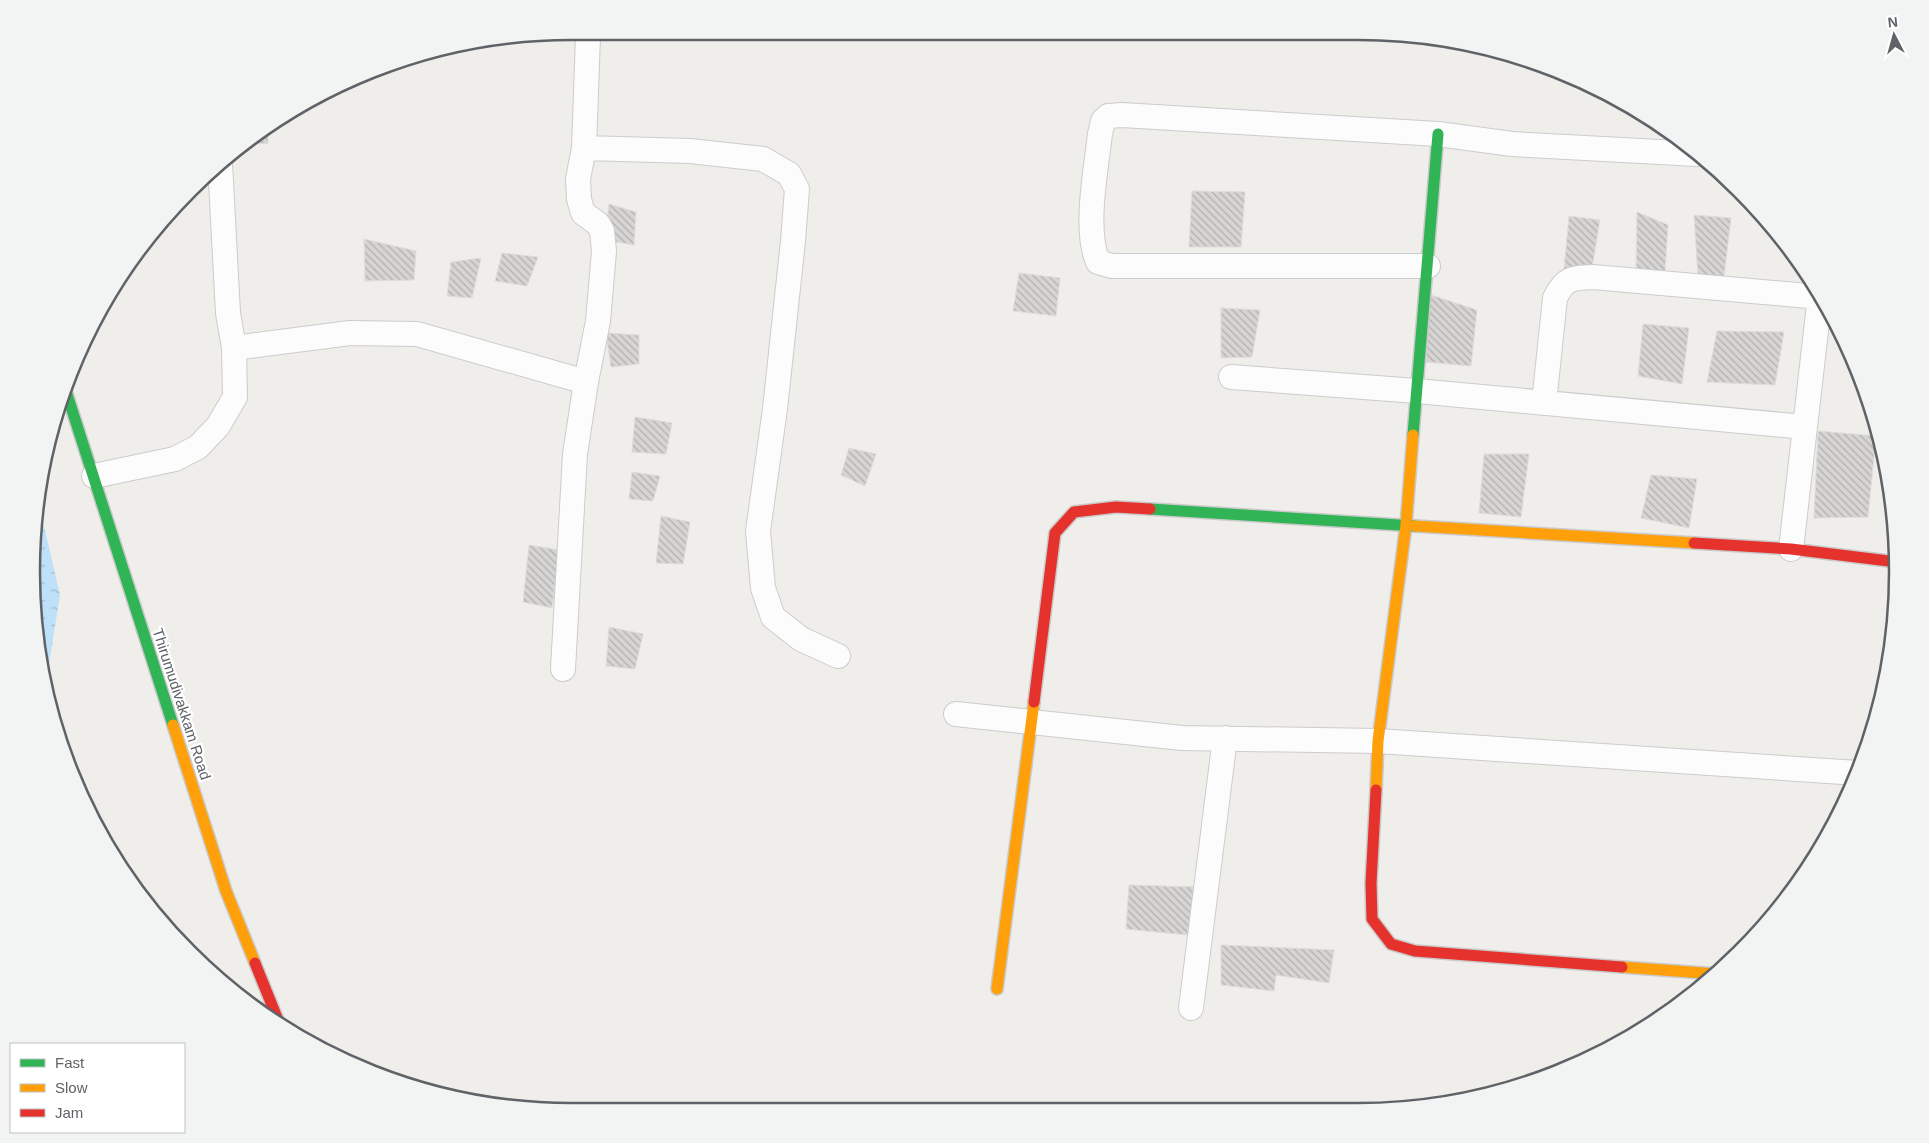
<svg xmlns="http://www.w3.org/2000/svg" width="1929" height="1143" viewBox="0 0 1929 1143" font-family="Arial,sans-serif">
<defs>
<pattern id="water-ripples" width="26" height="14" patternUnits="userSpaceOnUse" patternTransform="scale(1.25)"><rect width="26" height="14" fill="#bfe0f9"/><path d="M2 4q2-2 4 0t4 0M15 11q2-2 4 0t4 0" fill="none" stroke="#9eb9cd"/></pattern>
<pattern id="building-back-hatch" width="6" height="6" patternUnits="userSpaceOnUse" patternTransform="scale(1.25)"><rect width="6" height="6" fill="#d6d5d3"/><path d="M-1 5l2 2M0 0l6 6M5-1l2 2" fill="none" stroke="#b1b0af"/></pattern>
</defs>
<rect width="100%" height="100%" fill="#efeeea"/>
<!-- water -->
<path fill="url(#water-ripples)" d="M37 496 60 595 45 689 42 677 31 572Z"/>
<!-- building -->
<path fill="url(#building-back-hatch)" stroke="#deddd9" d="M268 127V144L244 142Z
M1192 191 1245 192 1241 247H1189Z
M609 204 636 212 634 245 605 240Z
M1637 212 1668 225 1665 272 1636 273Z
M1694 215 1731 218 1724 277 1698 276Z
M1569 216 1600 220 1591 274 1564 269Z
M364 239 416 251 414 280 365 281Z
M502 253 538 257 527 286 495 281Z
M481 258 472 298 447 296 451 262Z
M1019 273 1060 278 1056 316 1013 311Z
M1428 294 1477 310 1471 366 1426 362Z
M1221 308 1260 310 1252 357 1221 358Z
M1643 324 1689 328 1682 384 1638 376Z
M1717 331 1784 332 1775 385 1707 382Z
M606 333 639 335V364L611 367Z
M635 417 672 423 666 454 632 452Z
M1818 431 1876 436 1868 517 1814 518Z
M849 448 876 454 865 486 841 475Z
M1484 454H1529L1521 517 1479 513Z
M632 472 660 476 653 501 629 499Z
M1651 475 1697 479 1689 528 1641 518Z
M661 516 690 522 683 564 656 563Z
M529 545 559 550 552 608 523 602Z
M609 627 643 634 635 669 606 666Z
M1129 885 1197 887 1188 935 1126 929Z
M1221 945 1334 950 1329 983 1276 975 1274 991 1221 985Z"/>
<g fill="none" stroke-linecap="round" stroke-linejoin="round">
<!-- street casing -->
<g stroke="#cbcccc" stroke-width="26">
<path id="street" d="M584 148 690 151 763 159 789 174 797 189 793 241 775 409 758 531 763 588 773 617 801 639 838 656
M1428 266H1112L1098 262C1084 230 1096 170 1100 134L1103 121 1108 116 1122 115 1438 134 1512 144 1697 154
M234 348 350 333 417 334 586 382
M1231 377 1417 391 1805 427
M1544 403 1555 298C1565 278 1571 278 1593 277L1820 297
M94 476 175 459 198 447 218 426 235 397 234 348 228 313 220 163
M1791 549 1820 296
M563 669 575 454 586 382 598 321 604 251 602 231 598 224 583 213 579 199 578 179 584 148 588 36
M956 714 1182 738 1378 741 1858 773
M1191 1008 1225 738"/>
</g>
<!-- fast casing -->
<g stroke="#cacacb" stroke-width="14">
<path id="fast" d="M65 388 173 725
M1413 435 1438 134
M1150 509 1415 526"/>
</g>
<!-- slow casing -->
<g stroke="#cacacb" stroke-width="14">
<path id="slow" d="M1415 526 1694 543
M173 725 226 891 255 963
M1376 790 1378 741 1406 525 1413 435
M1622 967 1717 974
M997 989 1034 702"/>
</g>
<!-- jam casing -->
<g stroke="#cacacb" stroke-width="14">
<path id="jam" d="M1694 543 1791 549 1897 562
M1034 702 1055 533 1074 512 1116 507 1150 509
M1376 790 1371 883 1372 919 1391 944 1415 951 1622 967
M255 963 280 1025"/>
</g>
<!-- street -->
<use href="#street" stroke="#fdfcfc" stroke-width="24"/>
<!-- fast -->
<use href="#fast" stroke="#30b455" stroke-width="11"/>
<!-- slow -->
<use href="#slow" stroke="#ff9f0a" stroke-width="11"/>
<!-- jam -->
<use href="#jam" stroke="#e5322d" stroke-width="11"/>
</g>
<g text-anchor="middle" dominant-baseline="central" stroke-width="4.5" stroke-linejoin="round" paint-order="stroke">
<!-- street labels -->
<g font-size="15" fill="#5f6368" stroke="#fff">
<text transform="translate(182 704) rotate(72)">Thirumudivakkam Road</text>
</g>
</g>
<!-- crop -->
<path d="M0 0H1929V1143H0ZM571 40H1358A531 531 0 0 1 1889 571V572A531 531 0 0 1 1358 1103H571A531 531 0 0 1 40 572V571A531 531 0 0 1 571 40Z" fill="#f2f3f3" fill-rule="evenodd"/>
<path fill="none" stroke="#5f6368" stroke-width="2.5" d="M571 40H1358A531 531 0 0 1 1889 571V572A531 531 0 0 1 1358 1103H571A531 531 0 0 1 40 572V571A531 531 0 0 1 571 40Z"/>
<!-- legend -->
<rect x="10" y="1043" width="175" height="90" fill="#ffffff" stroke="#bfc1c3"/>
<rect x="20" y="1059" width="25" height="8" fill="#30b455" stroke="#bfc1c3"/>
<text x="55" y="1068" font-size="15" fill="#5f6368">Fast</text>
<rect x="20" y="1084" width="25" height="8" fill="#ff9f0a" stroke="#bfc1c3"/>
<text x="55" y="1093" font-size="15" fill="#5f6368">Slow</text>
<rect x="20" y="1109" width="25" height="8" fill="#e5322d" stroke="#bfc1c3"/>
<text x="55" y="1118" font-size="15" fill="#5f6368">Jam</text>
<!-- north arrow -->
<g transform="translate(1894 35) rotate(354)" stroke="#ffffff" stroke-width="4" paint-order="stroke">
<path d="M0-4L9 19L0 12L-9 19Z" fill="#5f6368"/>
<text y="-8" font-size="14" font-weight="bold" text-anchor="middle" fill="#5f6368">N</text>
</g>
</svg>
